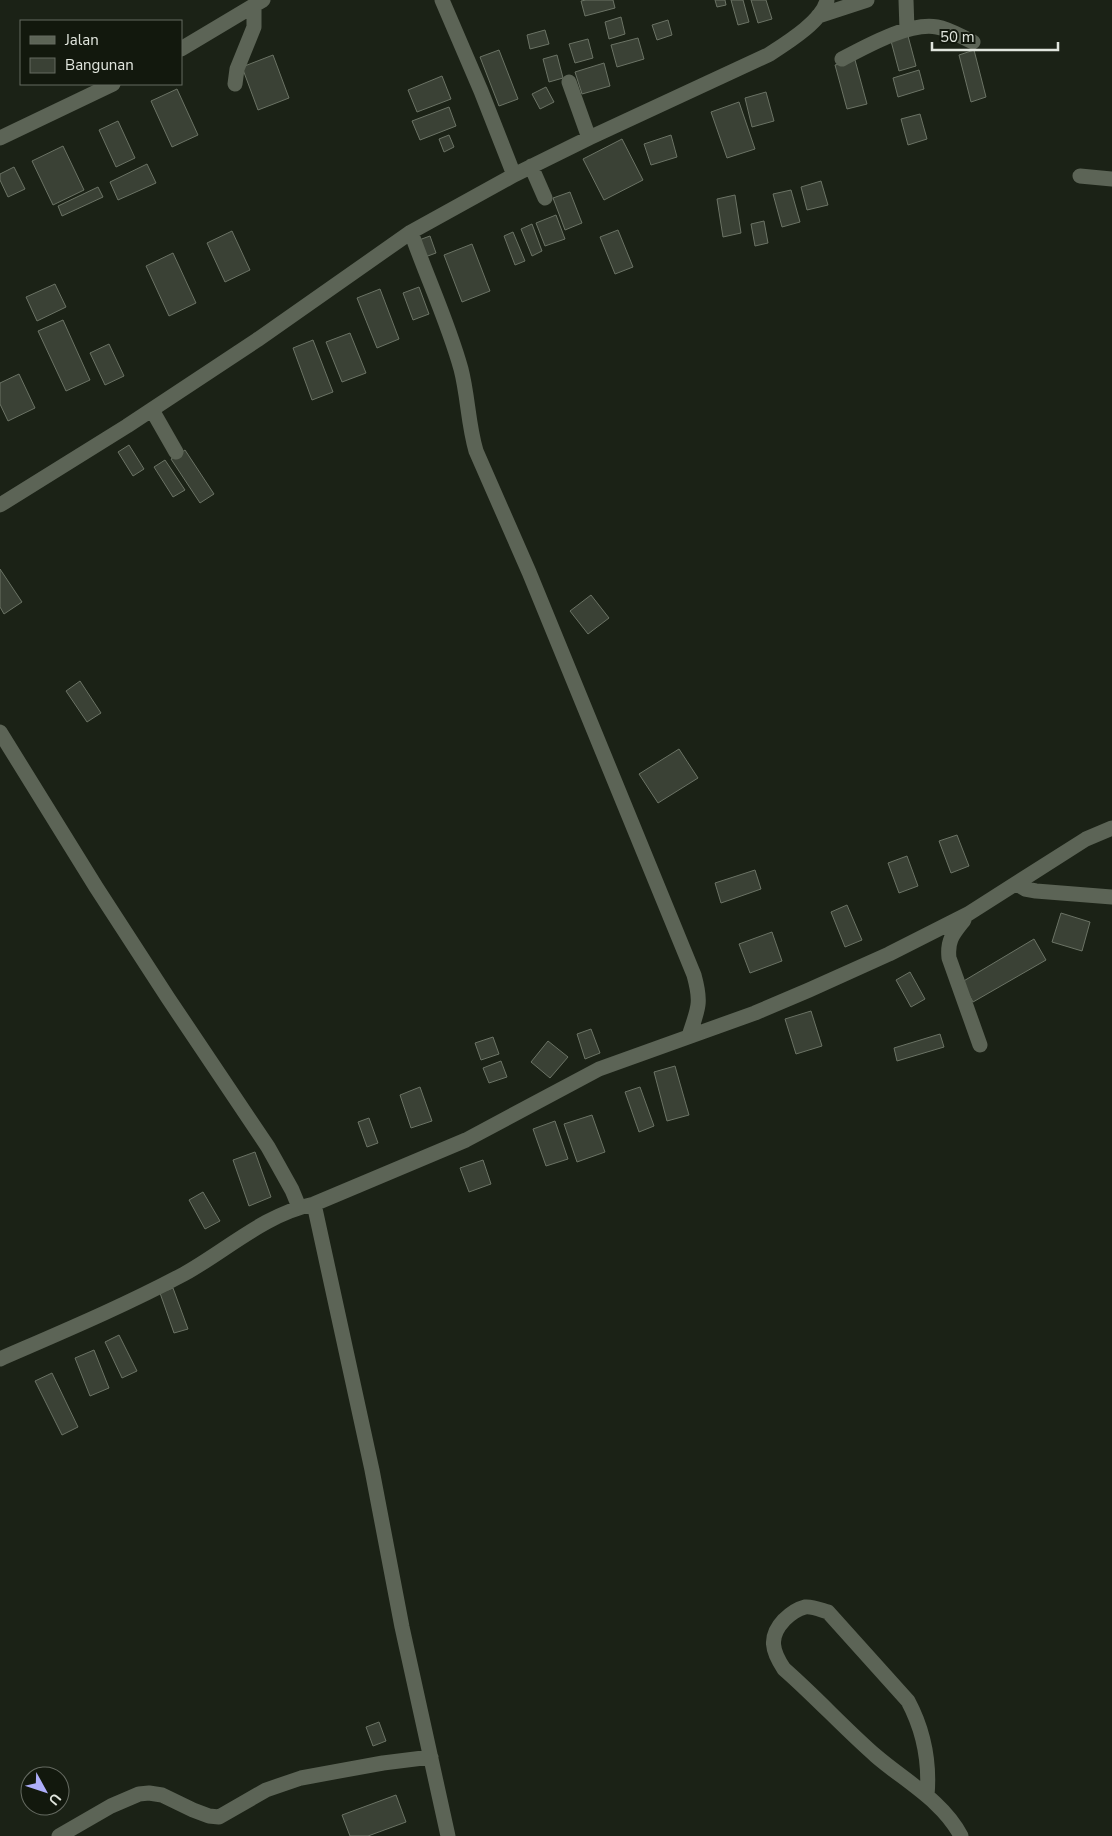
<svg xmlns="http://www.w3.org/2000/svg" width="1112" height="1836" viewBox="0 0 1112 1836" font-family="'Nunito Sans',sans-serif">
<rect width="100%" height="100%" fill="#1b2216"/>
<!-- building -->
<path fill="#3a4135" stroke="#6b7365" d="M586 0H613L615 8 585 16 581 1Z
M715 0H725L726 5 717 7Z
M731 0H743L749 22 738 25Z
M751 0H766L772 19 758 23Z
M621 17 625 34 609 39 605 22Z
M668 20 672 35 657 40 652 25Z
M545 30 549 44 530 49 527 35Z
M908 36 916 66 899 71 891 41Z
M638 38 644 59 617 67 611 45Z
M588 39 593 58 575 63 569 44Z
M499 50 518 99 499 106 480 57Z
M974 50 986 97 971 102 959 55Z
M273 55 289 98 258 110 242 67Z
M557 55 563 78 549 82 543 59Z
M855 60 867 104 847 109 835 65Z
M604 63 610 86 582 94 575 72Z
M919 70 924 89 898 97 893 78Z
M442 76 451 99 417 112 408 90Z
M546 87 554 102 540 109 532 94Z
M177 89 198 135 172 147 151 101Z
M766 92 774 121 752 127 745 98Z
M739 102 755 149 727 158 711 112Z
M449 107 456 126 420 140 412 121Z
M920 114 927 139 908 145 901 119Z
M118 121 135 158 116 167 99 130Z
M449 135 454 147 444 152 439 139Z
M671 135 677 157 651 165 644 144Z
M622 139 643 180 604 200 583 159Z
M63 146 84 190 53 205 32 161Z
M147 164 156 183 118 200 110 182Z
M14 167 25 189 8 197 0 180V174Z
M821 181 828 205 807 210 801 187Z
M98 187 103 197 62 216 58 206Z
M791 190 800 222 782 227 773 194Z
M570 192 582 223 565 230 553 198Z
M735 195 741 233 723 237 717 199Z
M556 215 565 239 545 246 536 223Z
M764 221 768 243 755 246 751 224Z
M532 224 542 251 532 256 521 229Z
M618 230 633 267 615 274 600 237Z
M232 231 250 270 225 282 207 243Z
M513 232 525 261 515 265 504 236Z
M430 236 436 253 425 257 419 240Z
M472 244 490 291 462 302 444 255Z
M173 253 196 303 169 316 146 266Z
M55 284 66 307 37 321 26 297Z
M419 287 429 314 413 320 403 293Z
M380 289 399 339 377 348 357 298Z
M63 320 90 380 66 391 38 331Z
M350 333 366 373 342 382 326 342Z
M313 340 333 392 312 400 293 348Z
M109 344 124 376 105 385 90 353Z
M19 374 35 408 8 421 0 404V383Z
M129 445 144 469 133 476 118 452Z
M185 450 214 494 200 503 171 459Z
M165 460 185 490 173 497 154 467Z
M0 569 22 602 4 614 0 607Z
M591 595 609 618 588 634 570 611Z
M80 681 101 713 87 722 66 691Z
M679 749 698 778 658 803 639 774Z
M957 835 969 866 951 873 939 841Z
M907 856 918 886 899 893 888 863Z
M755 870 761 889 721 903 715 883Z
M847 905 862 940 845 947 831 912Z
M1061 913 1090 922 1082 951 1052 942Z
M772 932 782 961 750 973 739 944Z
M1034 939 1046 960 973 1002 962 982Z
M910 972 925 999 911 1007 896 980Z
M811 1011 822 1046 796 1054 785 1019Z
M591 1029 600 1053 585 1059 577 1034Z
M940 1034 944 1047 897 1061 894 1048Z
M493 1037 499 1054 481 1060 475 1043Z
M548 1041 568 1057 550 1078 531 1062Z
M501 1061 507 1077 489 1083 483 1068Z
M675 1066 689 1115 667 1121 654 1072Z
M420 1087 432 1121 411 1128 400 1095Z
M640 1087 654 1126 639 1132 625 1092Z
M592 1115 605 1152 577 1162 564 1124Z
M369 1118 378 1143 367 1147 358 1122Z
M555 1121 568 1159 546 1166 533 1129Z
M255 1152 271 1197 249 1206 233 1160Z
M483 1160 491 1184 469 1192 460 1168Z
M203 1192 220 1221 205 1229 189 1200Z
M173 1288 188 1329 174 1333 160 1293Z
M119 1335 137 1371 122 1378 105 1342Z
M94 1350 109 1388 90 1396 75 1358Z
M52 1373 78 1427 62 1435 35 1381Z
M379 1722 386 1741 373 1746 366 1727Z
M396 1795 406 1822 368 1836H350L342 1815Z"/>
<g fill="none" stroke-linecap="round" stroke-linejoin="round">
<!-- minor -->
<path stroke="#5c6456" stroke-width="15" d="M442 0 481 91 514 175
M906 0 907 30
M818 16 867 0
M181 49 263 0
M842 59C867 46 909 22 937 27 949 29 962 37 973 42
M569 82 589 138
M235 84 237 69 254 27V5
M0 138 113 84
M531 166 545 198
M1080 176 1112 179
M411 232C427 278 448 322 461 369 468 396 468 424 476 451L529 572 694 975C702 1004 698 1008 689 1036
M152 410 176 452
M0 505 127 426 257 340 411 232 514 175 589 138 768 55C785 44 823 21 827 0
M0 732 96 887 168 998 268 1147 292 1190 299 1207
M1017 884 1025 889 1036 891 1112 897
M964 920C953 934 947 940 949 958L980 1045
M314 1204 372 1470 402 1627 448 1836
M0 1359C62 1332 124 1306 184 1274 227 1250 265 1214 314 1204L466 1140 599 1069 755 1013 809 990 889 954 968 914 1086 839 1112 828
M927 1796C930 1762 924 1731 908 1701L828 1612C821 1610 812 1606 805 1607 797 1609 790 1614 784 1620 768 1637 772 1651 784 1669 816 1697 844 1728 876 1756 905 1781 943 1801 961 1836
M59 1836 111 1806 139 1794 149 1793 162 1795 193 1810 209 1816 219 1817 266 1790 301 1778 383 1763 431 1757"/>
</g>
<!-- legend -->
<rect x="20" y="20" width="162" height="65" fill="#12180d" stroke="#656a61"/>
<rect x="30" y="36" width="25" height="8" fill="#5c6456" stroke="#656a61"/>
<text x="65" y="45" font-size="15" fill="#e1e6de">Jalan</text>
<rect x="30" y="58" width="25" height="15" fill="#3a4135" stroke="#656a61"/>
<text x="65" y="70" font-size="15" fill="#e1e6de">Bangunan</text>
<!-- north arrow -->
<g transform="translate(45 1791) rotate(130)"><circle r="24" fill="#12180d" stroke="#656a61"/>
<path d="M0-4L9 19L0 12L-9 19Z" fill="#aeaefb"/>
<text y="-8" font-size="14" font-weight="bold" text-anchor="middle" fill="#e1e6de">U</text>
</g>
<!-- scale -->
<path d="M932 42v8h126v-8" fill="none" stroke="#e1e6de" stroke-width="2.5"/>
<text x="940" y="42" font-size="15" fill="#e1e6de" stroke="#12180d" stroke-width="4" paint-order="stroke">50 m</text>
</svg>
